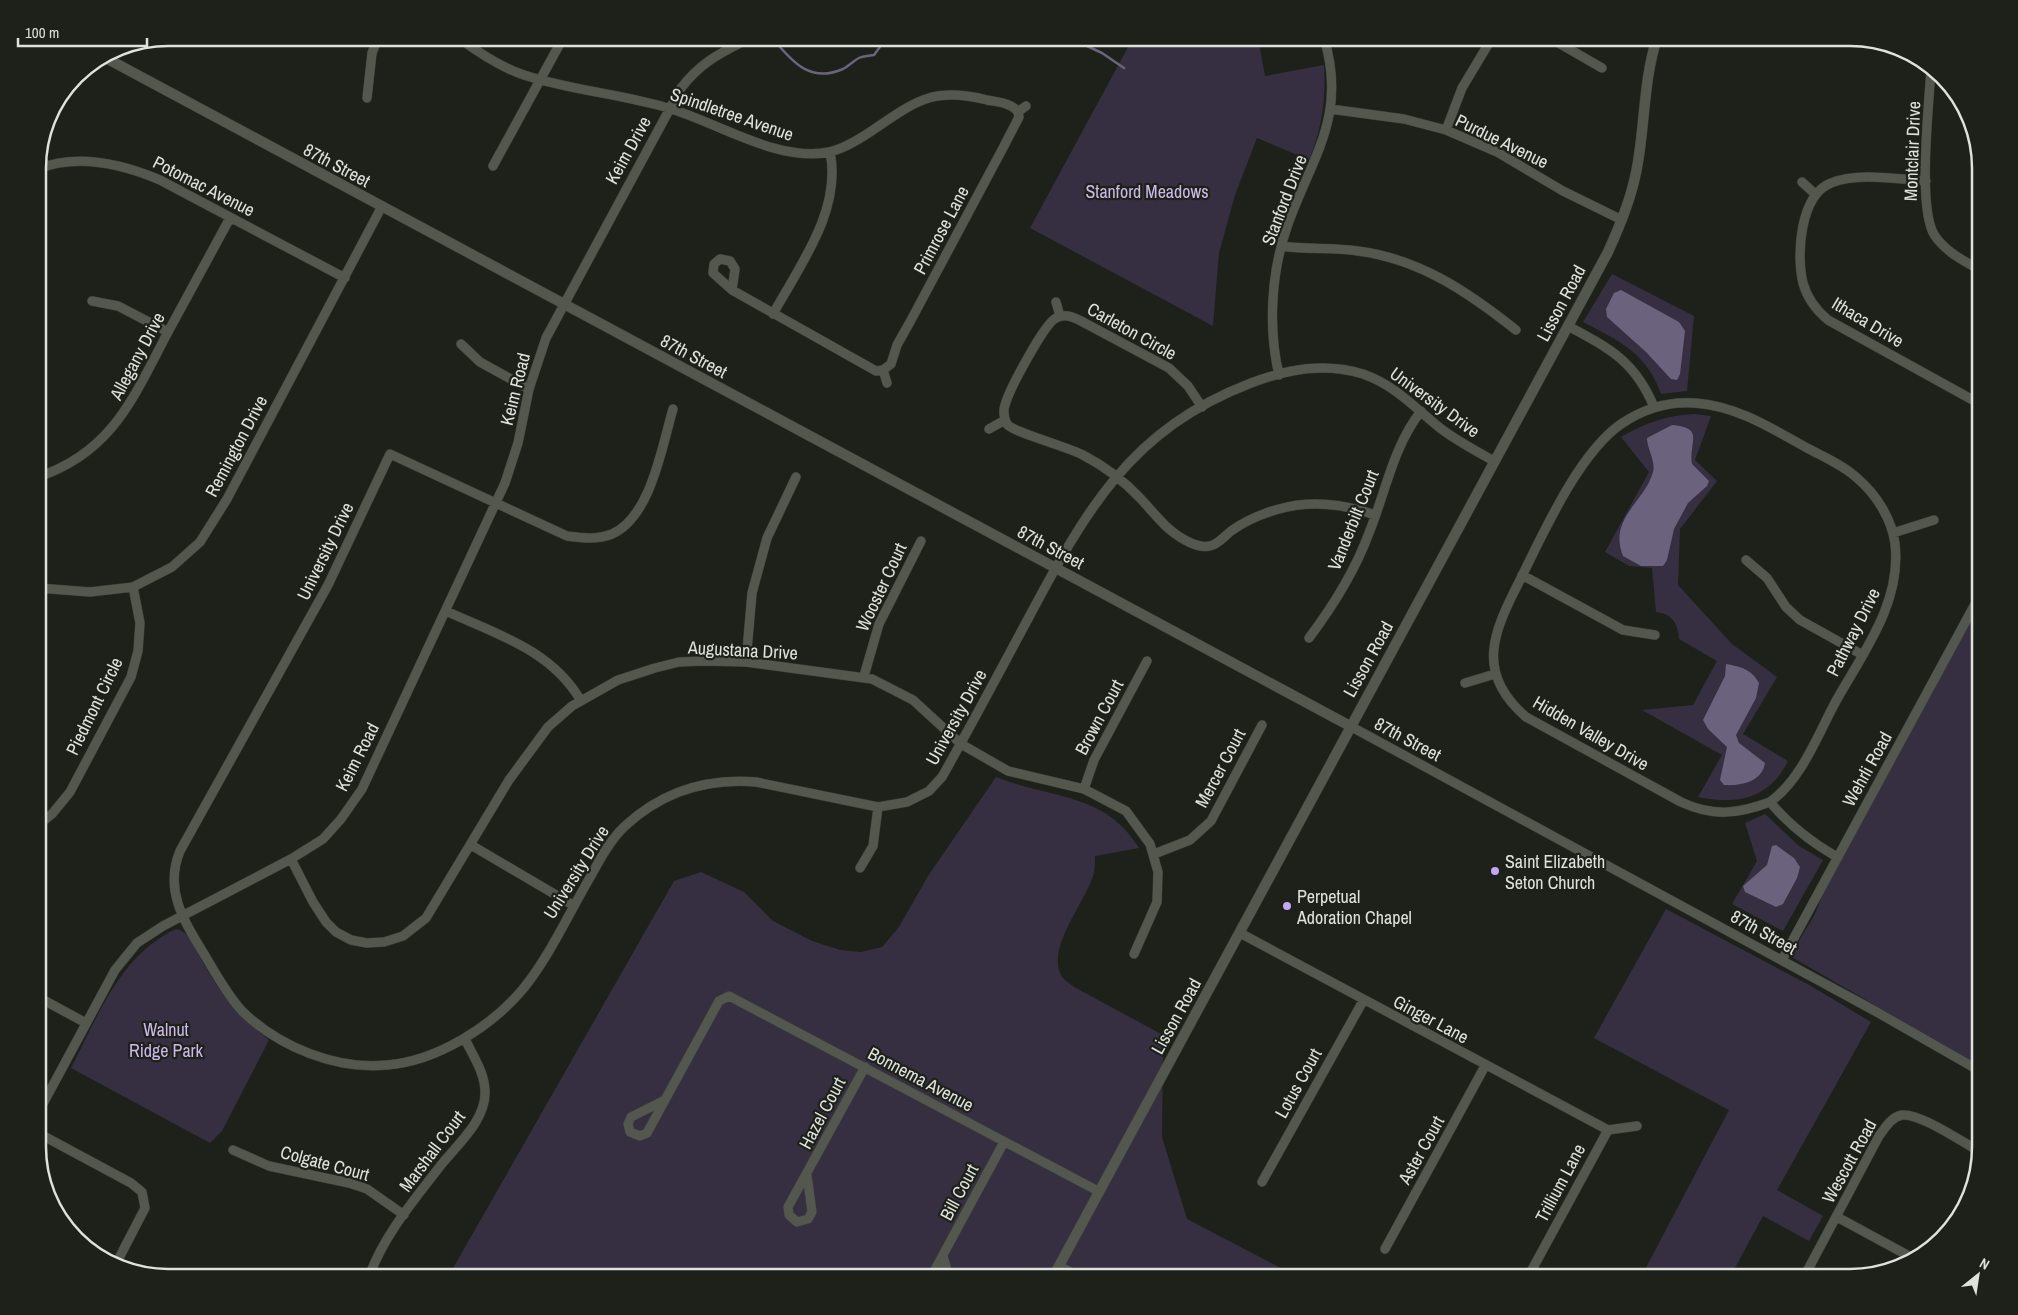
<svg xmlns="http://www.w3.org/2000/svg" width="2018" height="1315" viewBox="0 0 2018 1315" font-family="'Archivo Narrow',sans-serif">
<rect width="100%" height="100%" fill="#1d2119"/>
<!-- green -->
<path fill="#362f42" d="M1133 38H1258L1265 76 1324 65C1326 99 1322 128 1309 160L1257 138 1235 195 1219 253 1213 326 1030 228Z
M1612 274 1694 316 1687 391 1661 394C1647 353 1619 341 1583 322Z
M1695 414 1711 416 1695 460 1717 481 1680 529 1678 585 1732 644 1777 677 1743 734 1788 761C1769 799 1737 805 1698 797L1722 755 1642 710 1693 705 1717 661 1679 639C1678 623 1672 614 1656 612L1652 568 1629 566 1605 552 1649 472 1621 437C1645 423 1667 415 1695 414Z
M1980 595V1066L1790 956 1815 914 1837 857Z
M996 777C1051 799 1105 792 1139 848L1095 856C1095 861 1095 867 1094 872 1088 900 1044 948 1062 977 1065 981 1071 984 1074 987L1163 1035 1162 1137 1187 1219 1298 1277H448L674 881 701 872 744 892 773 921 812 941 840 950 861 952 882 947 899 927 928 876Z
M1765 814 1799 846 1823 860 1783 931 1732 904 1757 861 1745 823Z
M1666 909 1811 986 1871 1022 1777 1190 1823 1216 1809 1241 1763 1216 1730 1277H1641L1729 1110 1594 1038Z
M176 929C189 931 194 946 200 957 221 995 235 1012 269 1040L222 1131 210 1143 71 1068C98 1016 120 955 176 929Z"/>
<!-- water -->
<path fill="#6b627d" d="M1621 290 1679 322 1685 331 1680 374 1677 380 1671 379 1646 352 1607 317 1606 309 1614 293Z
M1672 425C1706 428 1688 442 1692 464L1709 481 1707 486 1688 503 1674 529 1667 560 1663 566H1641L1623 556C1608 518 1645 502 1653 472 1656 461 1647 449 1647 438Z
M1726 664C1742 667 1751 669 1759 683L1756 698 1736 735 1739 743 1765 763C1762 782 1741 786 1724 785L1720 780 1727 747 1708 729 1703 720 1725 676Z
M1776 845 1794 858 1800 867 1797 878 1783 904 1776 907 1745 892 1743 886 1767 865 1772 846Z"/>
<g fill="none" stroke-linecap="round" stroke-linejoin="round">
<!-- stream -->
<path stroke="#6b627d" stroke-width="2.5" d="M974 38H975
M1070 38 1102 53 1124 68
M774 40C793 63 811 83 843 69 849 66 853 61 859 58 863 56 869 56 874 55L882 44 897 38"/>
<!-- minor casing -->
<g stroke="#3c3e39" stroke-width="10">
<path id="minor" d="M459 38C479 53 500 67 524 75 569 90 621 94 668 108 717 122 778 163 829 152 843 149 858 140 870 132 915 102 931 86 987 100 997 102 1012 103 1018 112
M1550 38 1602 68
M1931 69C1929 105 1917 210 1935 236 1946 252 1964 261 1980 270
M367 98 372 53 378 38
M1330 109 1404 119 1446 130 1497 152 1563 191 1622 220
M1018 112 1026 106
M1446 130 1462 88 1492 38
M40 150 44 166
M493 166 563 38
M38 169C78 153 122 164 160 180L345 278
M1926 181C1898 179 1856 172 1831 183 1800 195 1796 255 1803 283 1807 298 1816 310 1828 320L1980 404
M1802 182 1815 194
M1282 246C1307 250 1333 247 1358 251 1420 259 1468 292 1516 330
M732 290 713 273 714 264 720 259 730 261 735 269 732 290 876 371 883 370 891 364 897 345 910 322 1004 146 1019 117 1018 112
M92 301 118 306 168 332
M1056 302 1060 316
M773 314C800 265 842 210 830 152
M1568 326C1609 348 1635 361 1654 407
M461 344 480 362 529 389
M883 370 887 383
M1279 375C1268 328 1271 273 1287 227 1311 158 1348 117 1324 38
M1202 407 1188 386 1169 368 1081 321C1074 317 1064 313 1056 318 1044 324 1009 390 1005 405 1003 411 1004 418 1007 424 1012 432 1068 447 1083 455 1104 466 1124 481 1140 498 1157 516 1168 533 1191 543 1198 546 1206 548 1213 545 1220 542 1225 536 1231 531 1245 521 1261 514 1279 509 1310 500 1345 504 1375 515
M673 409C662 446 651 517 612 534 597 540 582 538 567 536L390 454 328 585 180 851C163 892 186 924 207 959 217 976 228 996 242 1011 279 1047 336 1070 387 1065 437 1061 491 1027 523 989 550 956 570 911 592 874 601 857 611 839 625 826 662 792 707 778 756 782L878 807 907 802 929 791 942 777C972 724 1000 671 1029 617 1086 510 1131 429 1251 383 1288 369 1325 362 1363 374 1395 385 1415 408 1440 428 1457 441 1476 451 1494 461
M989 429 1005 420
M38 477C113 452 134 396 168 332 189 294 209 256 230 218
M1893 533 1934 520
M1746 560 1767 578 1786 607 1800 620 1861 654
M1522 575 1623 630 1655 635
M38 588 90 592 133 587 172 567 200 542 227 499 381 208
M446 611C496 634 552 650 581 701
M1309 638C1333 606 1355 571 1369 533 1386 491 1393 447 1421 411
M746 662 752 593 767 538 796 477
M864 676 879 624 921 541
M1465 683 1495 674
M1350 726 1875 1011 1980 1071
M1084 789 1094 760 1147 661
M1770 802C1802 779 1818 734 1836 701 1863 653 1902 602 1895 544 1892 519 1876 494 1857 478 1843 465 1824 457 1807 448 1771 428 1737 406 1695 403 1669 401 1643 409 1621 424 1578 454 1543 534 1519 582 1493 633 1475 673 1526 717L1681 802C1713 817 1738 814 1770 802 1789 825 1811 842 1837 857
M38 825 52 814 70 792 131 677 138 651 140 623 133 587
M471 845 573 905
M1154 854 1190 840 1211 821 1262 725
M291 859 313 902 326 922 336 932 351 940 367 943 384 942 403 936 426 918 509 780 548 727 572 706 618 680 655 668 679 662 705 661 746 662 872 679 913 700 961 744 1008 771 1084 789 1126 811 1150 844 1158 872 1157 902 1134 954
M860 868 873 846 878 807
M1240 933 1608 1130
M1782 960 1980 595
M38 997 86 1023
M665 1100 631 1117 628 1124 630 1132 640 1136 647 1133 719 1001 729 996 1098 1191
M38 1113 115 970 137 943 163 926 291 859 323 839 341 819 362 789 505 483 518 443 529 389 546 338 681 88C702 61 721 53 750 38
M1608 1130 1637 1126
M38 1133 131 1183 142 1192 145 1208 117 1262
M233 1150 269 1166 349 1183 367 1189 404 1215
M807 1175 812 1212 808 1219 797 1222 789 1215 788 1207 865 1067
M1262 1182 1363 1001
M1837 1217 1909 1256
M1385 1249 1485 1066
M943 1256 949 1277
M1059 1266 1080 1277
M369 1277C383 1236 415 1199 441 1165 457 1145 486 1120 485 1092 485 1073 473 1056 465 1039
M931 1277 1004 1142
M1528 1277 1608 1130
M1804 1277 1879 1136C1885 1128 1891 1117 1902 1115 1920 1113 1962 1142 1979 1151"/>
</g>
<!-- tertiary casing -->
<g stroke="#3c3e39" stroke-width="11">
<path id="tertiary" d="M104 57 1350 726
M1053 1277 1608 252C1621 223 1633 194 1638 162 1645 120 1644 78 1657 38"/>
</g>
<!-- minor -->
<use href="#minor" stroke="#53574e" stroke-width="9"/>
<!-- tertiary -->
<use href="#tertiary" stroke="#53574e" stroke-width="10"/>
</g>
<!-- markers -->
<g fill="#c3a7f2" stroke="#1d2119" stroke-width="2">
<circle cx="1495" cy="871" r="5"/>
<circle cx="1287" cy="906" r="5"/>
</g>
<g text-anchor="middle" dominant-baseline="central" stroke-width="4.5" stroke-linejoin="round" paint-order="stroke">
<!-- street labels -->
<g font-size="18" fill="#dfe1dc" stroke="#1d2119">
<text transform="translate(732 114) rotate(19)">Spindletree Avenue</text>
<text transform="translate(1502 141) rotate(26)">Purdue Avenue</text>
<text transform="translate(628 150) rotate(-61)">Keim Drive</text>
<text transform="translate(1912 151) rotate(-88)">Montclair Drive</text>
<text transform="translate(337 165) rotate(28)">87th Street</text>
<text transform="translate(204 186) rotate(27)">Potomac Avenue</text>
<text transform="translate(1284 200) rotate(-69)">Stanford Drive</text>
<text transform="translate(941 230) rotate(-62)">Primrose Lane</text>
<text transform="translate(1561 303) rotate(-62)">Lisson Road</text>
<text transform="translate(1868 322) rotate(31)">Ithaca Drive</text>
<text transform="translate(1132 331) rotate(29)">Carleton Circle</text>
<text transform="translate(137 356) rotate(-62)">Allegany Drive</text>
<text transform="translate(694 356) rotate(28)">87th Street</text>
<text transform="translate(515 389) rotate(-76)">Keim Road</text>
<text transform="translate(1435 402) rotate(36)">University Drive</text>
<text transform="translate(236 446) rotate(-62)">Remington Drive</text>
<text transform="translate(1353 520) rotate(-68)">Vanderbilt Court</text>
<text transform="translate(1051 547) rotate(28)">87th Street</text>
<text transform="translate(325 551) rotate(-64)">University Drive</text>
<text transform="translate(881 587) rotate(-65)">Wooster Court</text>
<text transform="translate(1853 632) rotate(-63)">Pathway Drive</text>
<text transform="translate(743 650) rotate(3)">Augustana Drive</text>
<text transform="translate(1368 659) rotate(-61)">Lisson Road</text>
<text transform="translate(94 706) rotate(-64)">Piedmont Circle</text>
<text transform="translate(956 717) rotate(-61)">University Drive</text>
<text transform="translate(1099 717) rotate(-62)">Brown Court</text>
<text transform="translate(1591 733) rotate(30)">Hidden Valley Drive</text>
<text transform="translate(1408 739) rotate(28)">87th Street</text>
<text transform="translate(357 757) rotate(-63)">Keim Road</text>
<text transform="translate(1220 768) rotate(-62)">Mercer Court</text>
<text transform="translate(1867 769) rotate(-61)">Wehrli Road</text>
<text transform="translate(576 872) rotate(-58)">University Drive</text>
<text transform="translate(1764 932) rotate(29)">87th Street</text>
<text transform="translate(1176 1016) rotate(-61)">Lisson Road</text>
<text transform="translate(1431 1019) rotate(28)">Ginger Lane</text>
<text transform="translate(921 1079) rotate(28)">Bonnema Avenue</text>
<text transform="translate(1298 1083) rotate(-61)">Lotus Court</text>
<text transform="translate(822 1113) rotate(-62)">Hazel Court</text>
<text transform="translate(1421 1150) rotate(-61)">Aster Court</text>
<text transform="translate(432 1151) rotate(-53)">Marshall Court</text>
<text transform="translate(1849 1161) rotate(-61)">Wescott Road</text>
<text transform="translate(325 1163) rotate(15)">Colgate Court</text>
<text transform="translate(1560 1183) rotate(-62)">Trillium Lane</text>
<text transform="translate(959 1192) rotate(-62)">Bill Court</text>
</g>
<!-- park labels -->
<g font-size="18" fill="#ccb9ec" stroke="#1d2119">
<text x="1147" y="191">Stanford Meadows</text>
<text x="166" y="1029">Walnut<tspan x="166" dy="21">Ridge Park</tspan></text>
</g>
<!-- poi labels -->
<g font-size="18" fill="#dfe1dc" stroke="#1d2119" text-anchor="start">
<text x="1505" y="861">Saint Elizabeth<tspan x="1505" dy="21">Seton Church</tspan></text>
<text x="1297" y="896">Perpetual<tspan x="1297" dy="21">Adoration Chapel</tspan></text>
</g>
</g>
<!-- crop -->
<path d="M0 0H2018V1315H0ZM168 46H1850A122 122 0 0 1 1972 168V1147A122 122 0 0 1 1850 1269H168A122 122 0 0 1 46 1147V168A122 122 0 0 1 168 46Z" fill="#1d2119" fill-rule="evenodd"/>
<path fill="none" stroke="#dfe1dc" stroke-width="2.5" d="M168 46H1850A122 122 0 0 1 1972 168V1147A122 122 0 0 1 1850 1269H168A122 122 0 0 1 46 1147V168A122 122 0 0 1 168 46Z"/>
<!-- north arrow -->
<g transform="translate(1978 1275) rotate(30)" stroke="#1d2119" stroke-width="4" paint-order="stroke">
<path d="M0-4L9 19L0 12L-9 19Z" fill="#dfe1dc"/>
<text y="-8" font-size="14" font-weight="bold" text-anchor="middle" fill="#dfe1dc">N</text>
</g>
<!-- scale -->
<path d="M18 38v8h129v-8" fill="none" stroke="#dfe1dc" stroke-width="2.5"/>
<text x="25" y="38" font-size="15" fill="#dfe1dc" stroke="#1d2119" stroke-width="4" paint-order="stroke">100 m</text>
</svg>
